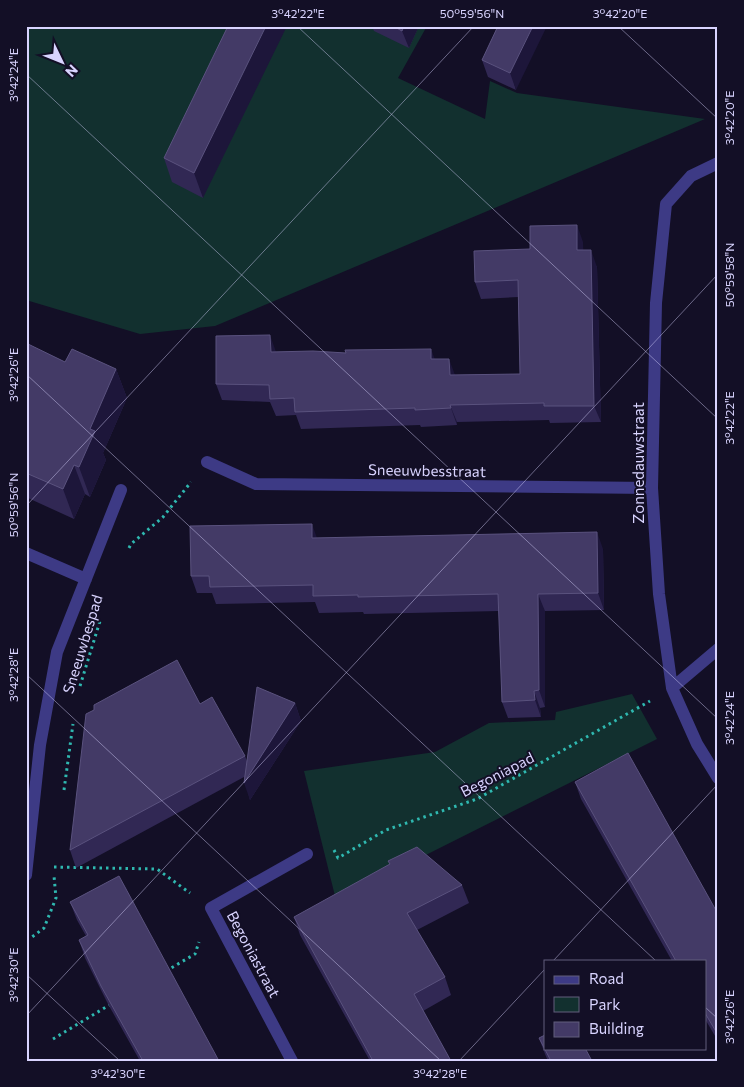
<svg xmlns="http://www.w3.org/2000/svg" width="744" height="1087" viewBox="0 0 744 1087" font-family="Commissioner,sans-serif">
<rect width="100%" height="100%" fill="#130f26"/>
<!-- green -->
<path fill="#12302f" d="M26 26H427L398 78 485 119 490 81 517 93 705 119 215 326 140 334 26 300Z
M632 694 657 739 336 900 304 771 435 752 489 723 555 720 556 712Z"/>
<g fill="none" stroke-linecap="round" stroke-linejoin="round">
<!-- path -->
<path stroke="#2fb8b0" stroke-width="3" stroke-dasharray="2.5 4" stroke-linecap="butt" d="M129 548 131 544 163 517 191 482
M80 686 100 621
M64 790 73 724
M334 850 338 858 386 830 477 799 650 701
M54 867 157 869 190 893
M26 938 32 937 44 928 56 898 54 876
M166 971 195 954 199 942
M53 1039 111 1004"/>
<!-- service -->
<path stroke="#3d3a85" stroke-width="12" d="M26 553 86 579
M26 875 40 745 57 652 121 490"/>
<!-- minor -->
<path stroke="#3d3a85" stroke-width="12" d="M718 163 691 176 666 204 656 303 652 488 659 594 672 688 697 744 718 778
M207 462 256 484 652 488
M672 688 718 649
M292 1061 211 908 307 854"/>
</g>
<!-- wall -->
<path fill="#312854" d="M228 26 203 198 172 182 164 158Z
M372 26H419L409 48 374 31Z
M498 26 516 90 488 77 482 60Z
M583 242V250L597 267 601 422 550 423 549 420 457 422V425L421 427 420 425 301 429 296 415 276 416 270 402 222 400 216 384 276 352 435 359 455 375 520 374 518 297 481 299 475 282Z
M26 343 65 362 116 369 127 398 103 453 106 460 90 497 85 494 74 519 28 498 26 501Z
M317 538 603 549 604 610 545 611V707L540 708 541 717 508 718 502 702 499 611 364 614 363 612 319 613 315 602 216 604 212 593H197L191 576Z
M295 703 301 721 250 800 244 777 76 868 70 850 200 704 245 756 247 761Z
M575 782 718 914V1041L705 1019V961H672L581 799Z
M462 885 469 903 417 930 445 977 451 995 423 1011 451 1061H370L300 935 294 917Z
M70 902 219 1061H140L108 1004 85 958 79 940 86 936 77 920Z
M539 1038 592 1061H548L545 1054Z"/>
<!-- shaded-wall -->
<path fill="#1d163a" d="M266 26H287L203 198 194 173Z
M404 26H419L409 48 402 31Z
M533 26H547L516 90 510 73Z
M577 225 583 242 584 267 577 250Z
M591 250 597 267 601 422 594 406Z
M270 335 276 352H271Z
M431 349 437 365 431 359Z
M449 359 455 375H450Z
M116 369 127 398 103 453 106 460 90 497 79 467 90 429Z
M450 405 457 422V425L451 408Z
M74 465 85 494 74 519 63 489Z
M312 524 318 541 312 538Z
M597 532 603 549 604 610 598 593Z
M538 594 545 611V707L539 690Z
M534 691 540 708 541 717 535 700Z
M295 703 301 721 250 800 244 783Z"/>
<!-- building -->
<path fill="#433a66" stroke="#5a527e" d="M228 26H266L194 173 164 158Z
M393 26H404L402 31Z
M498 26H533L510 73 482 60Z
M577 225V250H591L594 406H544V403L450 405 451 408 415 410V408L295 412 294 398 270 399 269 385 216 384V336L270 335 271 352 313 351 346 353 345 350 431 349V359H449L450 375 520 374 518 280 475 282 474 251 530 249V226Z
M26 343 65 362 72 349 116 369 90 429 95 431 79 467 74 465 63 489 26 473Z
M312 524V538L597 532 598 593 538 594 539 690 534 691 535 700 502 702 498 594 358 597V595L313 596V585L210 587 209 576H191L190 526Z
M177 660 200 704 212 697 245 756 70 850 86 714 94 710V705Z
M257 687 295 703 244 783Z
M628 753 718 914V1035L705 1013V961H676L575 782Z
M417 847 462 885 407 913 445 977 414 994 451 1061H373L294 917 390 864 388 861Z
M119 876 219 1061H143L101 986 79 940 88 935 70 902Z
M545 1035V1048H585L592 1061H551L539 1038Z"/>
<!-- ticks -->
<path fill="none" stroke="#d9d4ff" stroke-width="1" stroke-opacity="0.45" d="M297 26 718 419M618 26 718 119M26 74 718 719M26 374 656 961M26 506 474 26M26 674 441 1061M553 961 718 784M26 974 120 1061M705 1007 718 1019M26 1016 718 274M459 1061 545 969"/>
<g text-anchor="middle" dominant-baseline="central" stroke-width="4" stroke-linejoin="round" paint-order="stroke">
<!-- street labels -->
<g font-size="15" fill="#d9d4ff" stroke="#130f26">
<text transform="translate(638 463) rotate(-90)">Zonnedauwstraat</text>
<text transform="translate(427 470) rotate(1)">Sneeuwbesstraat</text>
<text transform="translate(82 644) rotate(-73)">Sneeuwbespad</text>
<text transform="translate(497 774) rotate(-27)">Begoniapad</text>
<text transform="translate(254 954) rotate(62)">Begoniastraat</text>
</g>
</g>
<!-- border -->
<rect width="744" height="1087" fill="none" stroke="#130f26" stroke-width="55"/>
<!-- legend -->
<rect x="544" y="960" width="162" height="90" fill="#130f26" stroke="#625e7d"/>
<rect x="554" y="976" width="25" height="8" fill="#3d3a85" stroke="#625e7d"/>
<text x="589" y="984" font-size="15" fill="#d9d4ff">Road</text>
<rect x="554" y="997" width="25" height="15" fill="#12302f" stroke="#625e7d"/>
<text x="589" y="1010" font-size="15" fill="#d9d4ff">Park</text>
<rect x="554" y="1022" width="25" height="15" fill="#433a66" stroke="#625e7d"/>
<text x="589" y="1034" font-size="15" fill="#d9d4ff">Building</text>
<!-- north arrow -->
<g transform="translate(62 62) rotate(133)" stroke="#130f26" stroke-width="4" paint-order="stroke">
<path d="M0-4L9 19L0 12L-9 19Z" fill="#d9d4ff"/>
<text y="-8" font-size="14" font-weight="bold" text-anchor="middle" fill="#d9d4ff">N</text>
</g>
<rect x="28" y="28" width="688" height="1032" fill="none" stroke="#d9d4ff" stroke-width="2"/>
<g font-size="12" text-anchor="middle" fill="#d9d4ff">
<text x="298" y="18">3°42'22"E</text>
<text x="472" y="18">50°59'56"N</text>
<text x="620" y="18">3°42'20"E</text>
<text transform="translate(14 75) rotate(-90)" y="4">3°42'24"E</text>
<text transform="translate(730 118) rotate(-90)" y="4">3°42'20"E</text>
<text transform="translate(730 275) rotate(-90)" y="4">50°59'58"N</text>
<text transform="translate(14 375) rotate(-90)" y="4">3°42'26"E</text>
<text transform="translate(730 418) rotate(-90)" y="4">3°42'22"E</text>
<text transform="translate(14 505) rotate(-90)" y="4">50°59'56"N</text>
<text transform="translate(14 675) rotate(-90)" y="4">3°42'28"E</text>
<text transform="translate(730 718) rotate(-90)" y="4">3°42'24"E</text>
<text transform="translate(14 975) rotate(-90)" y="4">3°42'30"E</text>
<text transform="translate(730 1017) rotate(-90)" y="4">3°42'26"E</text>
<text x="118" y="1078">3°42'30"E</text>
<text x="440" y="1078">3°42'28"E</text>
</g>
</svg>
